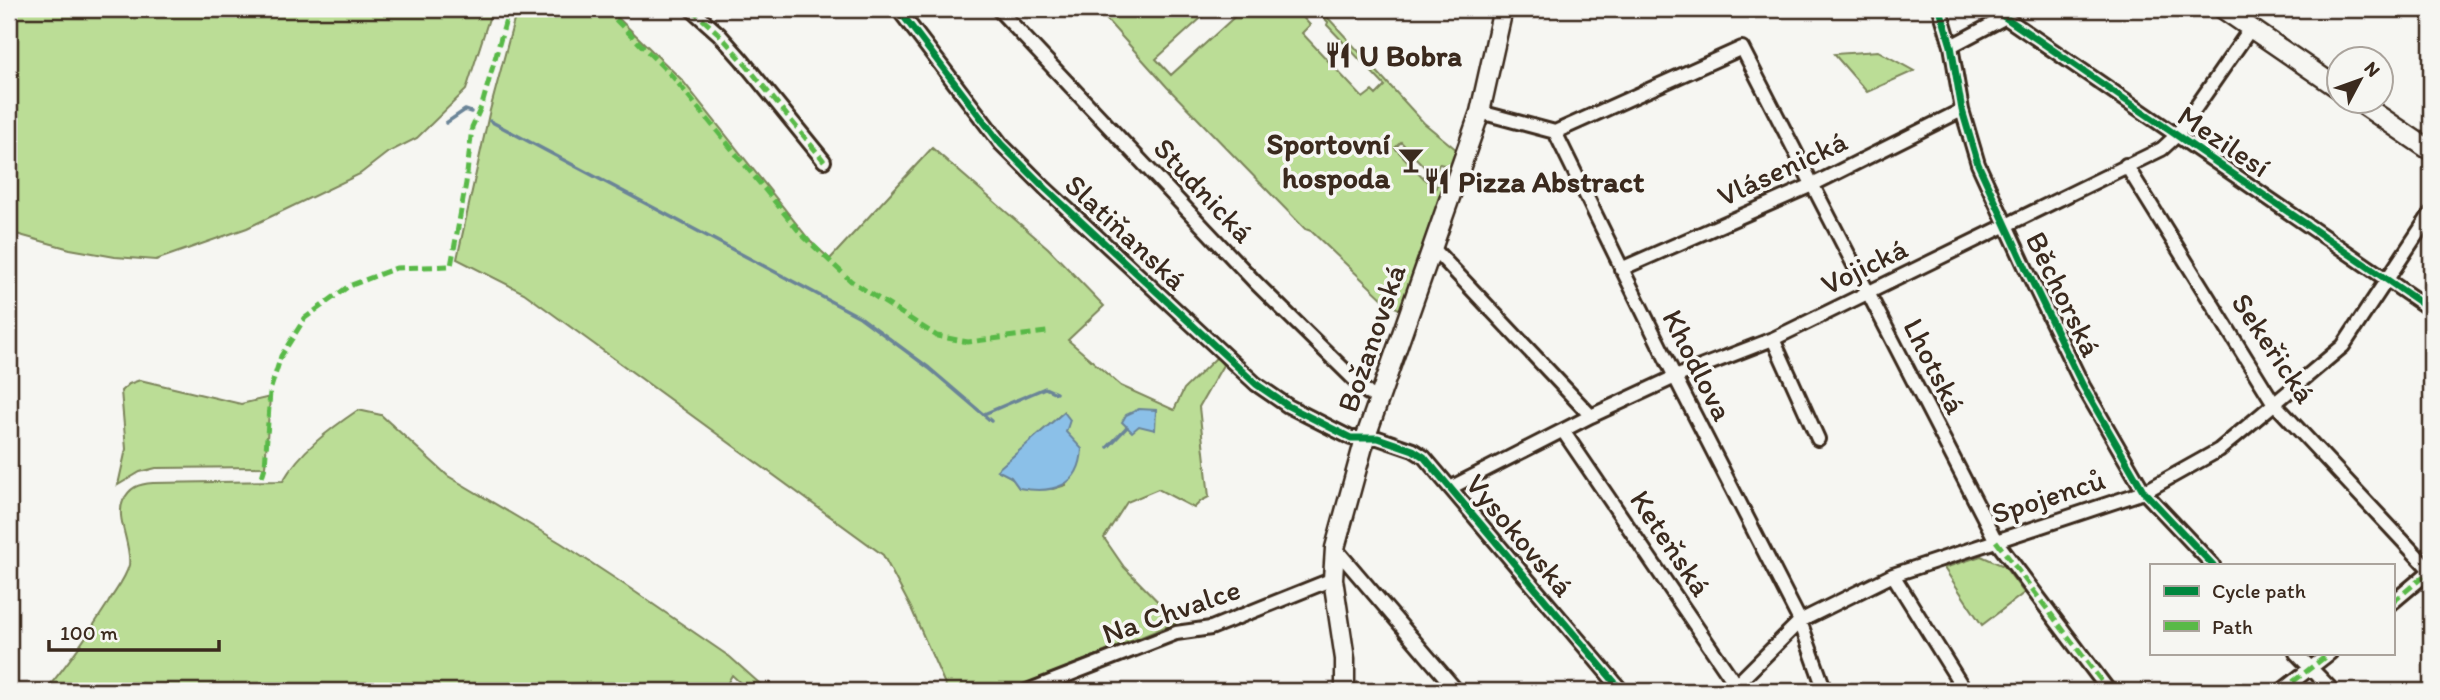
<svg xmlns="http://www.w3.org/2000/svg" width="2440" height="700" viewBox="0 0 2440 700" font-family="Itim,sans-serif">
<rect width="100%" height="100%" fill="#f6f6f2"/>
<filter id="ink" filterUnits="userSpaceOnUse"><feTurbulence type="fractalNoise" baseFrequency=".0143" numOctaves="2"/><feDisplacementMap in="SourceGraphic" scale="14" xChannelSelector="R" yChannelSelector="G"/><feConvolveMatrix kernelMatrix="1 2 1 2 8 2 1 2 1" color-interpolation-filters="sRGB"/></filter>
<g filter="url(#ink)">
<!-- green -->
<path fill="#bbdd96" stroke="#7b845a" stroke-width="2" fill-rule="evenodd" d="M9 9H492L466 90 417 138 387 153 360 174 247 228 156 260 115 257 70 249 9 232Z
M517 9H609L682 80 811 242 830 259 932 148 1048 248 1104 306 1068 340 1121 386 1174 410 1184 389 1217 357 1223 365 1199 407 1209 497 1201 501 1194 508 1158 489 1127 502 1104 538 1124 567 1178 622 1008 691H948L911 608 883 555 524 293 457 259 489 114ZM1064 412 1066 485 1053 489 1019 488 1011 477 998 470Z
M1097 9H1211L1156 59 1171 75 1243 9H1301L1298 12 1310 25 1302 33 1363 98 1372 91 1376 95 1385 86 1327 25 1328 22 1315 9H1320L1424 123 1457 150 1401 310 1388 304 1311 231 1305 229 1167 87ZM1401 142 1412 154 1414 153 1413 155 1434 177 1439 164 1444 165 1435 190 1395 148Z
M1878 51 1914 71 1867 92 1834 54Z
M140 380 241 404 270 397 265 467 156 468 140 472 118 485 126 449 121 391 129 384Z
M358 410 381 415 448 476 561 543 625 585 730 657 768 691H749L732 675 723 691H45C69 663 88 634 108 603 115 591 126 578 129 565 132 545 115 518 123 501 130 487 138 484 153 483L283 481C300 451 330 429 358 410Z
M1981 556 2004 566 2024 593 1982 625 1944 568Z"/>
<!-- water -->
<path fill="#8bc0e8" stroke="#6b8497" stroke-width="2" d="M1139 409 1156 410 1155 430 1139 426 1132 432 1122 422 1126 415Z
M1064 412 1070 420 1066 432 1082 449C1080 487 1053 494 1019 488L1011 477 997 470Z"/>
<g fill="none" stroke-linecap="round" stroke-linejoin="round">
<!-- stream -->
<path stroke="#6b8497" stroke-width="3.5" d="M490 121 860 317 929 368 991 421
M446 123 465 110 471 112
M984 414 1045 388 1056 393
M1108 447 1127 427"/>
<!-- street casing -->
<g stroke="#3b2a1e" stroke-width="18">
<path id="street" d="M691 9 719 34 742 60 824 161
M898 9 1001 144 1046 189 1256 384 1288 406 1351 438H1378L1413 450 1424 457 1622 691
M998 9 1255 282 1368 393 1379 400
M1940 9 1951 46 1962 110 1978 164 2029 275 2083 386 2144 492 2213 565
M1993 9 2431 310
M1951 46 2006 17
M1480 112 1555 132
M1555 132 1742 48 1996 541 2109 691
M1555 132 1675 377 1800 621 1825 691
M2126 165 2273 402 2431 571
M1433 248 1591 416
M1621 269 1812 185 1962 110
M1773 339 1818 439
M1563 431 1736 685
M1450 488 1591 416 1675 377 1773 339 2162 149 2176 136 2251 28
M1335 548 1457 691
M1893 575 1965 691
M2393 602 2431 570
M2296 653 2333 691
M1027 691 1176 633 1211 628 1333 579
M1730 691 1800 621 1893 575 2144 492 2219 450 2343 346 2431 213
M2281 691 2330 653"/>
</g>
<!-- secondary casing -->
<g stroke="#3b2a1e" stroke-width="23">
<path id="secondary" d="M2223 9 2338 88
M2359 102 2431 151
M1345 691V659L1333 579 1335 548 1365 439 1480 112 1503 9"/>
</g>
<!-- street -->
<use href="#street" stroke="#f6f6f2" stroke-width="12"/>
<!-- secondary -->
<use href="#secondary" stroke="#f6f6f2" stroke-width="18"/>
<!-- quiet -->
<path stroke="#58b947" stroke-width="5" stroke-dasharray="10 5" stroke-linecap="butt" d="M605 9 673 77 802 235 851 281 937 336 968 342 1047 332
M691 9 719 34 742 60 824 161
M262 477 265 467 270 391 281 356 305 318 349 286 396 268 451 266 466 183 472 127 482 105 509 9
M1996 541 2109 691
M2393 602 2431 570
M2281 691 2330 653"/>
<!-- cycleway casing -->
<g stroke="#f6f6f2" stroke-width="11">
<path id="cycleway" d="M898 9 1001 144 1046 189 1256 384 1288 406 1351 438H1378L1413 450 1424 457 1622 691
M1940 9 1951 46 1962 110 1978 164 2029 275 2083 386 2144 492 2213 565
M1993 9 2431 310"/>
</g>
<!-- cycleway -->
<use href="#cycleway" stroke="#00873e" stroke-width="7"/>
</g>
</g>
<!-- icons -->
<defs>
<g id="restaurant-bare" transform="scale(2.1)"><path d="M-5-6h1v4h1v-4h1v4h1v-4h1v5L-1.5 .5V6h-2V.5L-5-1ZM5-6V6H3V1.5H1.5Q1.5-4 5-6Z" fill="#3b2a1e" stroke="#f6f6f2" stroke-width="2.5" paint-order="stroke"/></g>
<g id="bar-bare" transform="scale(2.1)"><path d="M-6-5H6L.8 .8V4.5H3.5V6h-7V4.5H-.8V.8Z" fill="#3b2a1e" stroke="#f6f6f2" stroke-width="2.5" paint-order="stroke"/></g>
</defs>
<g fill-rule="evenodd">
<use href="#restaurant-bare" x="1338" y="55"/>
<use href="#bar-bare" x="1411" y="160"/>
<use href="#restaurant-bare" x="1437" y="181"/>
</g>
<g text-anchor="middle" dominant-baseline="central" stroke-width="7" stroke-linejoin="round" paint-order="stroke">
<!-- poi labels -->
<g font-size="30" font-weight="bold" fill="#3b2a1e" stroke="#f6f6f2" text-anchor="start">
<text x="1359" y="55">U Bobra</text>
<text x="1390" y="143" text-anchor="end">Sportovní<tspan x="1390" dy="34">hospoda</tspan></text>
<text x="1458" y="181">Pizza Abstract</text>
</g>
<!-- street labels -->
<g font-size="30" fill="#3b2a1e" stroke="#f6f6f2">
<text transform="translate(2224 141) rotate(34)">Mezilesí</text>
<text transform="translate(1782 168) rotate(-25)">Vlásenická</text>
<text transform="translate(1204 190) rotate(47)">Studnická</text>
<text transform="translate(1126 232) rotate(43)">Slatiňanská</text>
<text transform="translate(1864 266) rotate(-26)">Vojická</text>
<text transform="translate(2064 294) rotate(64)">Běchorská</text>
<text transform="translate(1371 338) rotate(-71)">Božanovská</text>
<text transform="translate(2274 348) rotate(56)">Sekeřická</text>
<text transform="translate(1698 365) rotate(63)">Khodlova</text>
<text transform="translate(1935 366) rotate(63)">Lhotská</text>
<text transform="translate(2048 496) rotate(-18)">Spojenců</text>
<text transform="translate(1520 535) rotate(50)">Vysokovská</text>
<text transform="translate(1671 543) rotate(56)">Keteňská</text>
<text transform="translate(1171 611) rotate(-19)">Na Chvalce</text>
</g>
</g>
<!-- margin -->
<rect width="2440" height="700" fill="none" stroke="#f6f6f2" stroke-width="35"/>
<rect x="18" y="18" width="2405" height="665" fill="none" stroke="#3b2a1e" stroke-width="2.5" filter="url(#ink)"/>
<!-- legend -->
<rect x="2150" y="564" width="245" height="91" fill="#f6f6f2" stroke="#aba49d" stroke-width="2"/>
<rect x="2164" y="586" width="35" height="10" fill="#00873e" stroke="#aba49d" stroke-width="2"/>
<text x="2212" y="598" font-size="21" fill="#3b2a1e">Cycle path</text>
<rect x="2164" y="621" width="35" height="10" fill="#58b947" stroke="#aba49d" stroke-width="2"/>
<text x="2212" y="634" font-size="21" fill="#3b2a1e">Path</text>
<!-- north arrow -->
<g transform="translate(2360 80) rotate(49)"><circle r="33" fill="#f6f6f2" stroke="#aba49d" stroke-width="2"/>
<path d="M0-5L12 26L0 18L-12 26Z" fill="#3b2a1e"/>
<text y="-10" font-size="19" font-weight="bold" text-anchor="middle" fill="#3b2a1e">N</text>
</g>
<!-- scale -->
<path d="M49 640v10h170v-10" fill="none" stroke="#3b2a1e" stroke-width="3.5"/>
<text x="60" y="640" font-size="21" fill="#3b2a1e" stroke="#f6f6f2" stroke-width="5" paint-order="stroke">100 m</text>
</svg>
